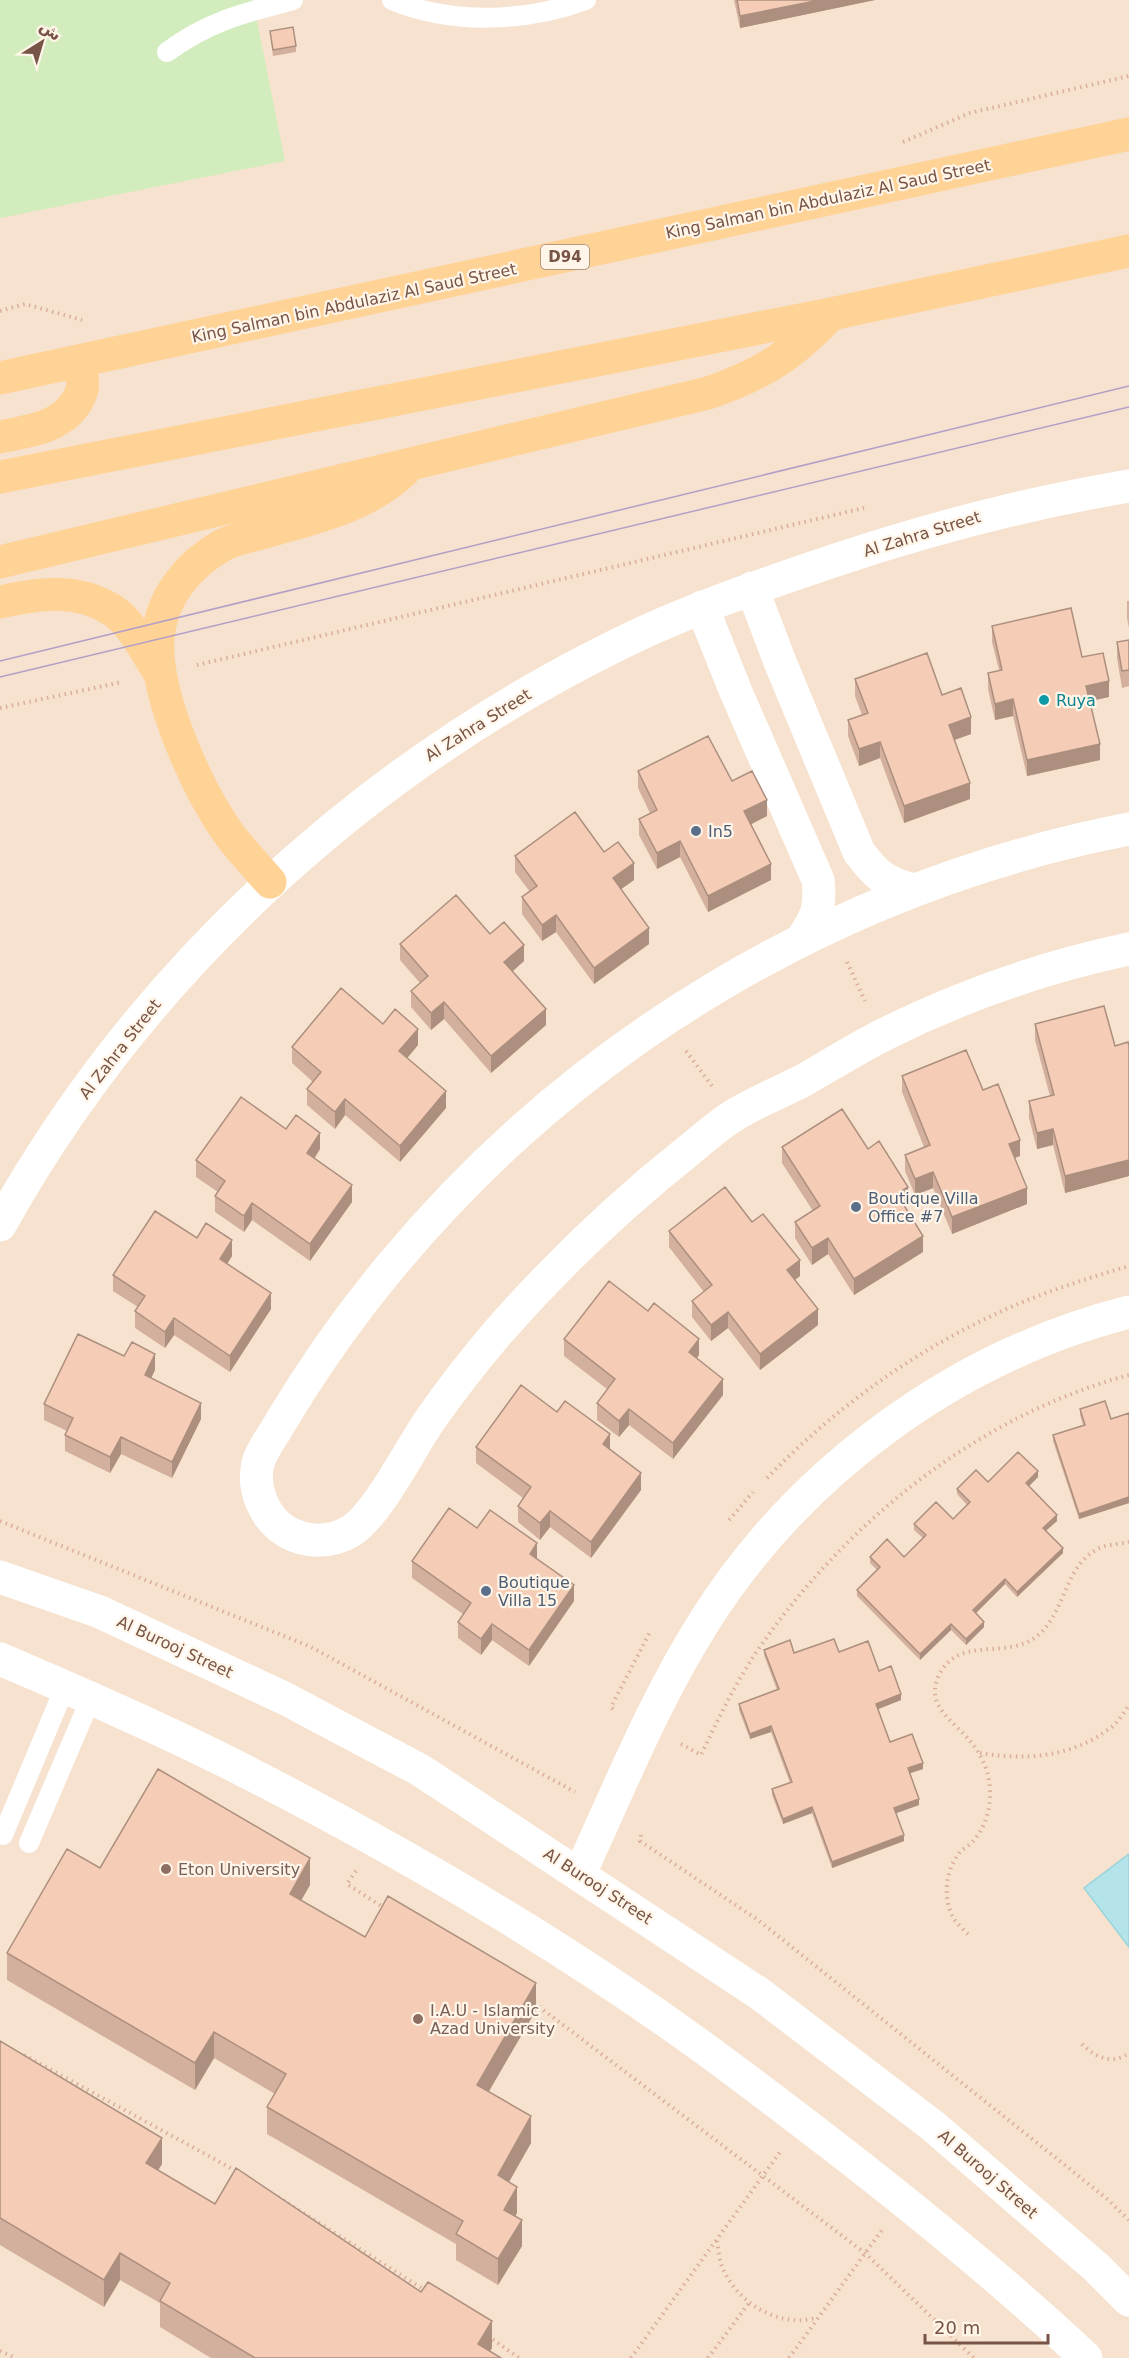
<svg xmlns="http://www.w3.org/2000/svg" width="1129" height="2358" viewBox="0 0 1129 2358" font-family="'DejaVu Sans','Noto Sans Arabic',sans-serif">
<rect width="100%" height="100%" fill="#fef1e0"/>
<!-- residential -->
<path fill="#f6e2ce" d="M0 0H1129V2358H0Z"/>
<!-- green -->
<path fill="#d3ecbe" d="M0 0H253L285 161 0 218Z"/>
<!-- water -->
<path fill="#b4e4e9" stroke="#99d4db" stroke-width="1.5" d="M1129 1854V1947L1084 1888Z"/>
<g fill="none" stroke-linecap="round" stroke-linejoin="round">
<!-- path -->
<path stroke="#daaf99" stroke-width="4" stroke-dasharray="1.5 4.5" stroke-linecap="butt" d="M903 142 970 113 1129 76
M0 311 25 304 82 320
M197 665 864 508
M0 708 122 682
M847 962 865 1001
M686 1051 712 1086
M767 1478C834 1409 912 1352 1000 1312 1041 1293 1085 1279 1129 1266
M729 1520 753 1492
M0 1521 311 1647 575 1792
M613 1709 611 1707 650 1632
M681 1744 701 1755C719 1717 738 1678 762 1644 850 1519 980 1415 1129 1375
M980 1753C1021 1760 1064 1758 1100 1735 1105 1731 1112 1728 1115 1724 1121 1718 1125 1711 1129 1705
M641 1835 640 1841 758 1920 1106 2198 1129 2220
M356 1871 347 1884 386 1909
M968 1934C963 1929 956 1923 953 1917 942 1897 946 1869 960 1852 964 1848 970 1845 974 1840 986 1826 991 1807 990 1789 989 1771 981 1753 969 1740 954 1721 924 1706 939 1675 959 1635 1004 1660 1036 1637 1067 1613 1063 1563 1102 1547 1110 1544 1121 1544 1129 1542
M534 2003 865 2253 974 2358
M1082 2044C1096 2058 1112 2065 1129 2053
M24 2055 238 2172
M278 2197 426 2291
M717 2241C718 2248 719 2257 721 2264 732 2294 762 2318 794 2320 801 2321 810 2319 817 2318
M488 2336 519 2358
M0 2351 15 2358
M631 2358 780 2152
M708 2358 749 2303
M789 2358 882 2230"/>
<!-- lane -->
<path stroke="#fff" stroke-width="20" d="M392 0C451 25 527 22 586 0
M167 52C209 21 244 13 293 0
M3 1835 65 1687
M29 1843 91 1698"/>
<!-- street -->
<path stroke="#fff" stroke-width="33" d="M752 588 780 662 859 852C876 875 885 883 914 890
M702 607 736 692 818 880C821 907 817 917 802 939
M1129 829C841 885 578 1040 391 1266 350 1315 313 1368 280 1423 273 1436 262 1449 258 1463 252 1489 264 1518 287 1532 307 1543 331 1543 351 1531 378 1514 410 1449 430 1420 451 1390 475 1359 499 1331 557 1265 620 1205 688 1151 703 1139 717 1126 733 1116 755 1102 781 1092 804 1080 830 1065 856 1049 883 1035 961 996 1044 967 1129 949
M0 1225C141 972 362 770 621 643 688 610 759 586 830 562 928 529 1027 503 1129 486
M580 1873C619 1789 654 1701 704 1622 799 1471 956 1356 1129 1312"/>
<!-- secondary -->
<path stroke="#fff" stroke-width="33" d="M0 1577 100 1612 284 1698 420 1770 760 1994 933 2126 1097 2268 1129 2300
M0 1659C80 1693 160 1728 237 1767 398 1849 555 1940 701 2046 745 2078 788 2111 831 2144 919 2212 1005 2282 1086 2358"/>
<!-- primary -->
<path stroke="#ffd296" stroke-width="33" d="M0 378 1129 134
M0 437C32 430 70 427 82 390 84 383 81 370 81 362
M0 477 831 314 1129 251
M0 562 708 393C763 374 791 356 831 314
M0 602C39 594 76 587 112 610 131 621 147 654 159 672
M270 882C257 867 243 852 231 837 198 791 154 696 158 638 161 597 189 564 223 545 234 539 250 536 262 533 312 518 364 508 403 472"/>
<!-- tram -->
<path stroke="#b29fc8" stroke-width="1.5" d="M0 661 1129 386
M0 677 1129 407"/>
</g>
<!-- wall -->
<path fill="#d3af9d" d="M734 0H875L740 28Z
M270 31 296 46V52L273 56Z
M1127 601H1129V628L1127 618Z
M992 626 1082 657 1109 697 1090 701 1100 760 1027 776 1013 716 995 720 988 689V673L999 670 992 642Z
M1129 640V686L1122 688 1117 658V642Z
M855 679 942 695 971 734 954 740 970 799 904 823 880 758 859 766 848 736V720L862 715 855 696Z
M638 771 732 781 767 816 751 824 771 880 708 912 680 857 657 869 639 835V819L650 813 638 788Z
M604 852 634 880 621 889 649 944 594 984 556 932 542 941 522 914V897L530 892 515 872V856Z
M400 944 524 961 512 971 546 1025 491 1073 444 1019 431 1030 411 1007V991L420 983 400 960Z
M383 1024 418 1045 407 1058 446 1108 400 1162 345 1115 335 1129 307 1105V1089L313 1082 292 1063V1047Z
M1035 1024 1115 1046H1129V1176L1065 1193 1053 1145 1037 1149 1029 1118V1101L1050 1096 1035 1040Z
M902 1076 983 1090 1020 1156 1015 1158 1027 1204 952 1234 933 1188 915 1195 905 1171V1155L924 1147 902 1092Z
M286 1129 320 1149 314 1159 352 1202 310 1261 252 1220 244 1232 215 1212V1196L218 1192 196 1177V1160Z
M782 1147 868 1149 908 1203 905 1206 923 1252 854 1295 828 1254 812 1265 795 1238V1222L813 1211 782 1163Z
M752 1222 800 1276 795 1280 818 1325 760 1370 728 1328 711 1341 692 1317V1301L704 1292 669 1247V1231Z
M197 1238 232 1256 227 1264 271 1309 230 1372 174 1335 165 1348 135 1328V1311L138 1307 113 1291V1275Z
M564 1339 699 1355 697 1358 723 1395 673 1459 629 1425 619 1437 597 1420V1403L607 1389 564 1356Z
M155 1370 151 1378 201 1419 172 1478 121 1454 110 1473 65 1451V1435L67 1431 44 1420V1404Z
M1080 1409 1111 1419 1129 1413V1503L1079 1519 1053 1441V1435L1083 1425 1080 1415Z
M557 1412 610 1450 641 1490 591 1558 550 1527 540 1540 518 1522V1506L523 1498 476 1463V1447Z
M1038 1477 1029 1486 1057 1521 1046 1531 1063 1553 1017 1597 1005 1584 976 1613 984 1627 966 1645 951 1630 920 1660 857 1596V1590L877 1570 870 1563V1557H904L923 1538 914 1530V1524L953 1519 967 1505 957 1494V1489L988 1482Z
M477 1528 574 1601 529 1666 492 1640 481 1655 458 1638V1622L463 1614 412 1578V1561Z
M764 1650 794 1653 839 1652 879 1671 901 1700 878 1709 890 1742 923 1769 910 1773 919 1805 896 1813 904 1841 832 1868 812 1813 783 1824 772 1795V1789L790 1783 771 1732 750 1739 739 1710V1704L777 1690 764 1655Z
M100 1868 310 1885 301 1900 365 1937 536 2010 488 2092 531 2143 509 2182 517 2213 515 2216 522 2246 498 2285 456 2260V2244L267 2134V2107L275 2094 214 2058 195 2090 7 1980V1953Z
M0 2041 162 2164 158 2170 215 2204 492 2348 490 2351 501 2358H211L160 2327V2303L120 2280 104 2307 0 2245Z"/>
<!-- shaded-wall -->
<path fill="#ac8f7f" d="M820 0H875L740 28V16Z
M1109 681V697L1086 702V686Z
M1013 699V716L995 720V704Z
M971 717V734L949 742V725Z
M880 742V758L859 766V749Z
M1100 744V760L1027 776V760Z
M970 783V799L904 823V806Z
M767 800V816L744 828V811Z
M680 841V857L657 869V853Z
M634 863V880L613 895V878Z
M771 864V880L708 912V896Z
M556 915V932L542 941V925Z
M649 928V944L594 984V968Z
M524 945V961L504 979V962Z
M444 1002V1019L431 1030V1013Z
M546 1009V1025L491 1073V1056Z
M418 1029V1045L399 1068V1051Z
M446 1091V1108L400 1162V1146Z
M345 1099V1115L335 1129V1112Z
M1053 1129V1145L1037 1149V1133Z
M320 1133V1149L307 1170V1153Z
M1020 1140V1156L1009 1160V1144Z
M1129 1160V1176L1065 1193V1176Z
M933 1172V1188L915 1195V1179Z
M352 1185V1202L310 1261V1244Z
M908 1187V1203L897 1210V1194Z
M1027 1188V1204L952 1234V1217Z
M252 1203V1220L244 1232V1216Z
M923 1236V1252L854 1295V1279Z
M828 1238V1254L812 1265V1248Z
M232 1240V1256L220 1275V1259Z
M800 1260V1276L787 1286V1270Z
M271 1293V1309L230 1372V1356Z
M818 1309V1325L760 1370V1354Z
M728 1312V1328L711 1341V1325Z
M174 1318V1335L165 1348V1332Z
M699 1339V1355L689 1369V1352Z
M155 1354V1370L145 1391V1375Z
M723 1379V1395L673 1459V1443Z
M201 1403V1419L172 1478V1462Z
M629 1409V1425L619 1437V1421Z
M610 1434V1450L603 1444Z
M121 1437V1454L110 1473V1457Z
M1038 1471V1477L1026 1489V1483Z
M641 1473V1490L591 1558V1542Z
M1129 1497V1503L1079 1519V1514Z
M550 1511V1527L540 1540V1523Z
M1057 1515V1521L1043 1533V1528Z
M537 1543V1560L530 1554Z
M1063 1548V1553L1017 1597V1592Z
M1005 1579V1584L973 1616V1610Z
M574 1585V1601L529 1666V1650Z
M984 1622V1627L966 1645V1639Z
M492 1624V1640L481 1655V1639Z
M951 1624V1630L920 1660V1654Z
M901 1694V1700L876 1710V1704Z
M771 1726V1732L750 1739V1734Z
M923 1763V1769L908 1774V1768Z
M919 1799V1805L894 1814V1808Z
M812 1807V1813L783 1824V1819Z
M904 1835V1841L832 1868V1862Z
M310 1858V1885L290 1920V1894Z
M536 1983V2010L477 2112V2085Z
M214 2032V2058L195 2090V2063Z
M531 2116V2143L498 2201V2175Z
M162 2138V2164L146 2190V2163Z
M517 2187V2213L504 2236V2210Z
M522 2220V2246L498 2285V2259Z
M120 2253V2280L104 2307V2280Z
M492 2321V2348L485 2358 478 2344Z"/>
<!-- building -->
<path fill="#f5ccb6" stroke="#ac8f7f" stroke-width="1.5" d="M737 0H820L740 16Z
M293 27 296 46 273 50 270 31Z
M1071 608 1082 657 1103 653 1109 681 1086 686 1100 744 1027 760 1013 699 995 704 988 673 1002 670 992 626Z
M1129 640V670L1122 671 1117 642Z
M927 653 942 695 961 688 971 717 949 725 970 783 904 806 880 742 859 749 848 720 868 713 855 679Z
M708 736 732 781 752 771 767 800 744 811 771 864 708 896 680 841 657 853 639 819 657 810 638 771Z
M575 812 604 852 618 842 634 863 613 878 649 928 594 968 556 915 542 925 522 897 537 886 515 856Z
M456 895 490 934 504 922 524 945 504 962 546 1009 491 1056 444 1002 431 1013 411 991 428 976 400 944Z
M341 988 383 1024 395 1009 418 1029 399 1051 446 1091 400 1146 345 1099 335 1112 307 1089 321 1072 292 1047Z
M1104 1006 1115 1046 1128 1042 1129 1046V1160L1065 1176 1053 1129 1037 1133 1029 1101 1054 1095 1035 1024Z
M966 1050 983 1090 998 1084 1020 1140 1009 1144 1027 1188 952 1217 933 1172 915 1179 905 1155 930 1145 902 1076Z
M241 1097 286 1129 296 1115 320 1133 307 1153 352 1185 310 1244 252 1203 244 1216 215 1196 225 1181 196 1160Z
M842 1109 868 1149 879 1141 908 1187 897 1194 923 1236 854 1279 828 1238 812 1248 795 1222 820 1206 782 1147Z
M725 1187 752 1222 763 1214 800 1260 787 1270 818 1309 760 1354 728 1312 711 1325 692 1301 712 1285 669 1231Z
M155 1211 197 1238 206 1223 232 1240 220 1259 271 1293 230 1356 174 1318 165 1332 135 1311 145 1296 113 1275Z
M609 1281 648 1311 654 1303 699 1339 689 1352 723 1379 673 1443 629 1409 619 1421 597 1403 615 1379 564 1339Z
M78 1334 124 1356 132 1342 155 1354 145 1375 201 1403 172 1462 121 1437 110 1457 65 1435 73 1418 44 1404Z
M521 1385 557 1412 565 1401 610 1434 603 1444 641 1473 591 1542 550 1511 540 1523 518 1506 531 1487 476 1447Z
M1105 1401 1111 1419 1129 1413V1497L1079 1514 1053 1435 1085 1425 1080 1409Z
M1018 1452 1038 1471 1026 1483 1057 1515 1043 1528 1063 1548 1017 1592 1005 1579 973 1610 984 1622 966 1639 951 1624 920 1654 857 1590 880 1567 870 1557 887 1539 904 1557 926 1535 914 1524 936 1502 953 1519 970 1502 957 1489 976 1470 988 1482Z
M449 1508 477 1528 490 1510 537 1543 530 1554 574 1585 529 1650 492 1624 481 1639 458 1622 471 1603 412 1561Z
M834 1639 839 1652 868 1641 879 1671 891 1666 901 1694 876 1704 890 1742 912 1734 923 1763 908 1768 919 1799 894 1808 904 1835 832 1862 812 1807 783 1819 772 1789 792 1782 771 1726 750 1734 739 1704 779 1689 764 1650 790 1640 794 1653Z
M158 1769 310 1858 290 1894 365 1937 388 1896 536 1983 477 2085 531 2116 498 2175 517 2187 504 2210 522 2220 498 2259 456 2234 463 2221 267 2107 286 2074 214 2032 195 2063 7 1953 67 1849 100 1868Z
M0 2041 162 2138 146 2163 215 2204 236 2168 421 2292 428 2282 492 2321 478 2344 501 2358H255L160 2301 170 2283 120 2253 104 2280 0 2218Z"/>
<!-- markers -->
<circle fill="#0f9aa8" stroke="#fff5e8" stroke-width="2" cx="1044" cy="700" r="6"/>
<g fill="#5c6f8a" stroke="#fff5e8" stroke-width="2">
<circle cx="696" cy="831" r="6"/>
<circle cx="856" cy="1207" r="6"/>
<circle cx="486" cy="1591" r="6"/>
</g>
<g fill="#8d6e63" stroke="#fff5e8" stroke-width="2">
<circle cx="166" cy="1869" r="6"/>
<circle cx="418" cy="2019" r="6"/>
</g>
<g text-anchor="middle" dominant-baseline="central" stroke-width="4.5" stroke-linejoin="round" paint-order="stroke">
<!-- shield labels -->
<rect fill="#fff5e8" stroke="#a08477" stroke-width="1.5" x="541" y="245" width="48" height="24" rx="4.5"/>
<g font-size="15" font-weight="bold" fill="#775446">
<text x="565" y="257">D94</text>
</g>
<!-- street labels -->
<g font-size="16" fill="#775446" stroke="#fff5e8">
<text transform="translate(828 199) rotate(-12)">King Salman bin Abdulaziz Al Saud Street</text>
<text transform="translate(354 303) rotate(-12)">King Salman bin Abdulaziz Al Saud Street</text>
<text transform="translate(922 534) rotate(-17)">Al Zahra Street</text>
<text transform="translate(478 725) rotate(-32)">Al Zahra Street</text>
<text transform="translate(120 1049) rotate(-52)">Al Zahra Street</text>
<text transform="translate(175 1647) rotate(25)">Al Burooj Street</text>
<text transform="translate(598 1886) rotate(33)">Al Burooj Street</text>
<text transform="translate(988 2174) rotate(41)">Al Burooj Street</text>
</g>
<!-- culture labels -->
<g font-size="16" fill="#0d838f" stroke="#fff5e8" text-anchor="start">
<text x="1056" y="700">Ruya</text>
</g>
<!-- service labels -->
<g font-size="16" fill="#4e5e75" stroke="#fff5e8" text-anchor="start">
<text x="708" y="831">In5</text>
<text x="868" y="1198">Boutique Villa<tspan x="868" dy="18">Office #7</tspan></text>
<text x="498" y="1582">Boutique<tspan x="498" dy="18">Villa 15</tspan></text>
</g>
<!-- education labels -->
<g font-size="16" fill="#785e54" stroke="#fff5e8" text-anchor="start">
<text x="178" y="1869">Eton University</text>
<text x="430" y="2010">I.A.U - Islamic<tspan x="430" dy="18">Azad University</tspan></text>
</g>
</g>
<!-- north arrow -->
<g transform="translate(42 42) rotate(37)" stroke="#fff5e8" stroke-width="4.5" paint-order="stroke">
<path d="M0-4.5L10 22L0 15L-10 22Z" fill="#775446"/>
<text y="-9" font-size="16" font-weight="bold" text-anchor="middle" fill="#775446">ش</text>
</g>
<!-- scale -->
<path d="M925 2334v9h123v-9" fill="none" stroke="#775446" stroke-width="3"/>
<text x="934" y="2334" font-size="18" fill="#775446" stroke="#fff5e8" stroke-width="4.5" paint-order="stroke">20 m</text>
</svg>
